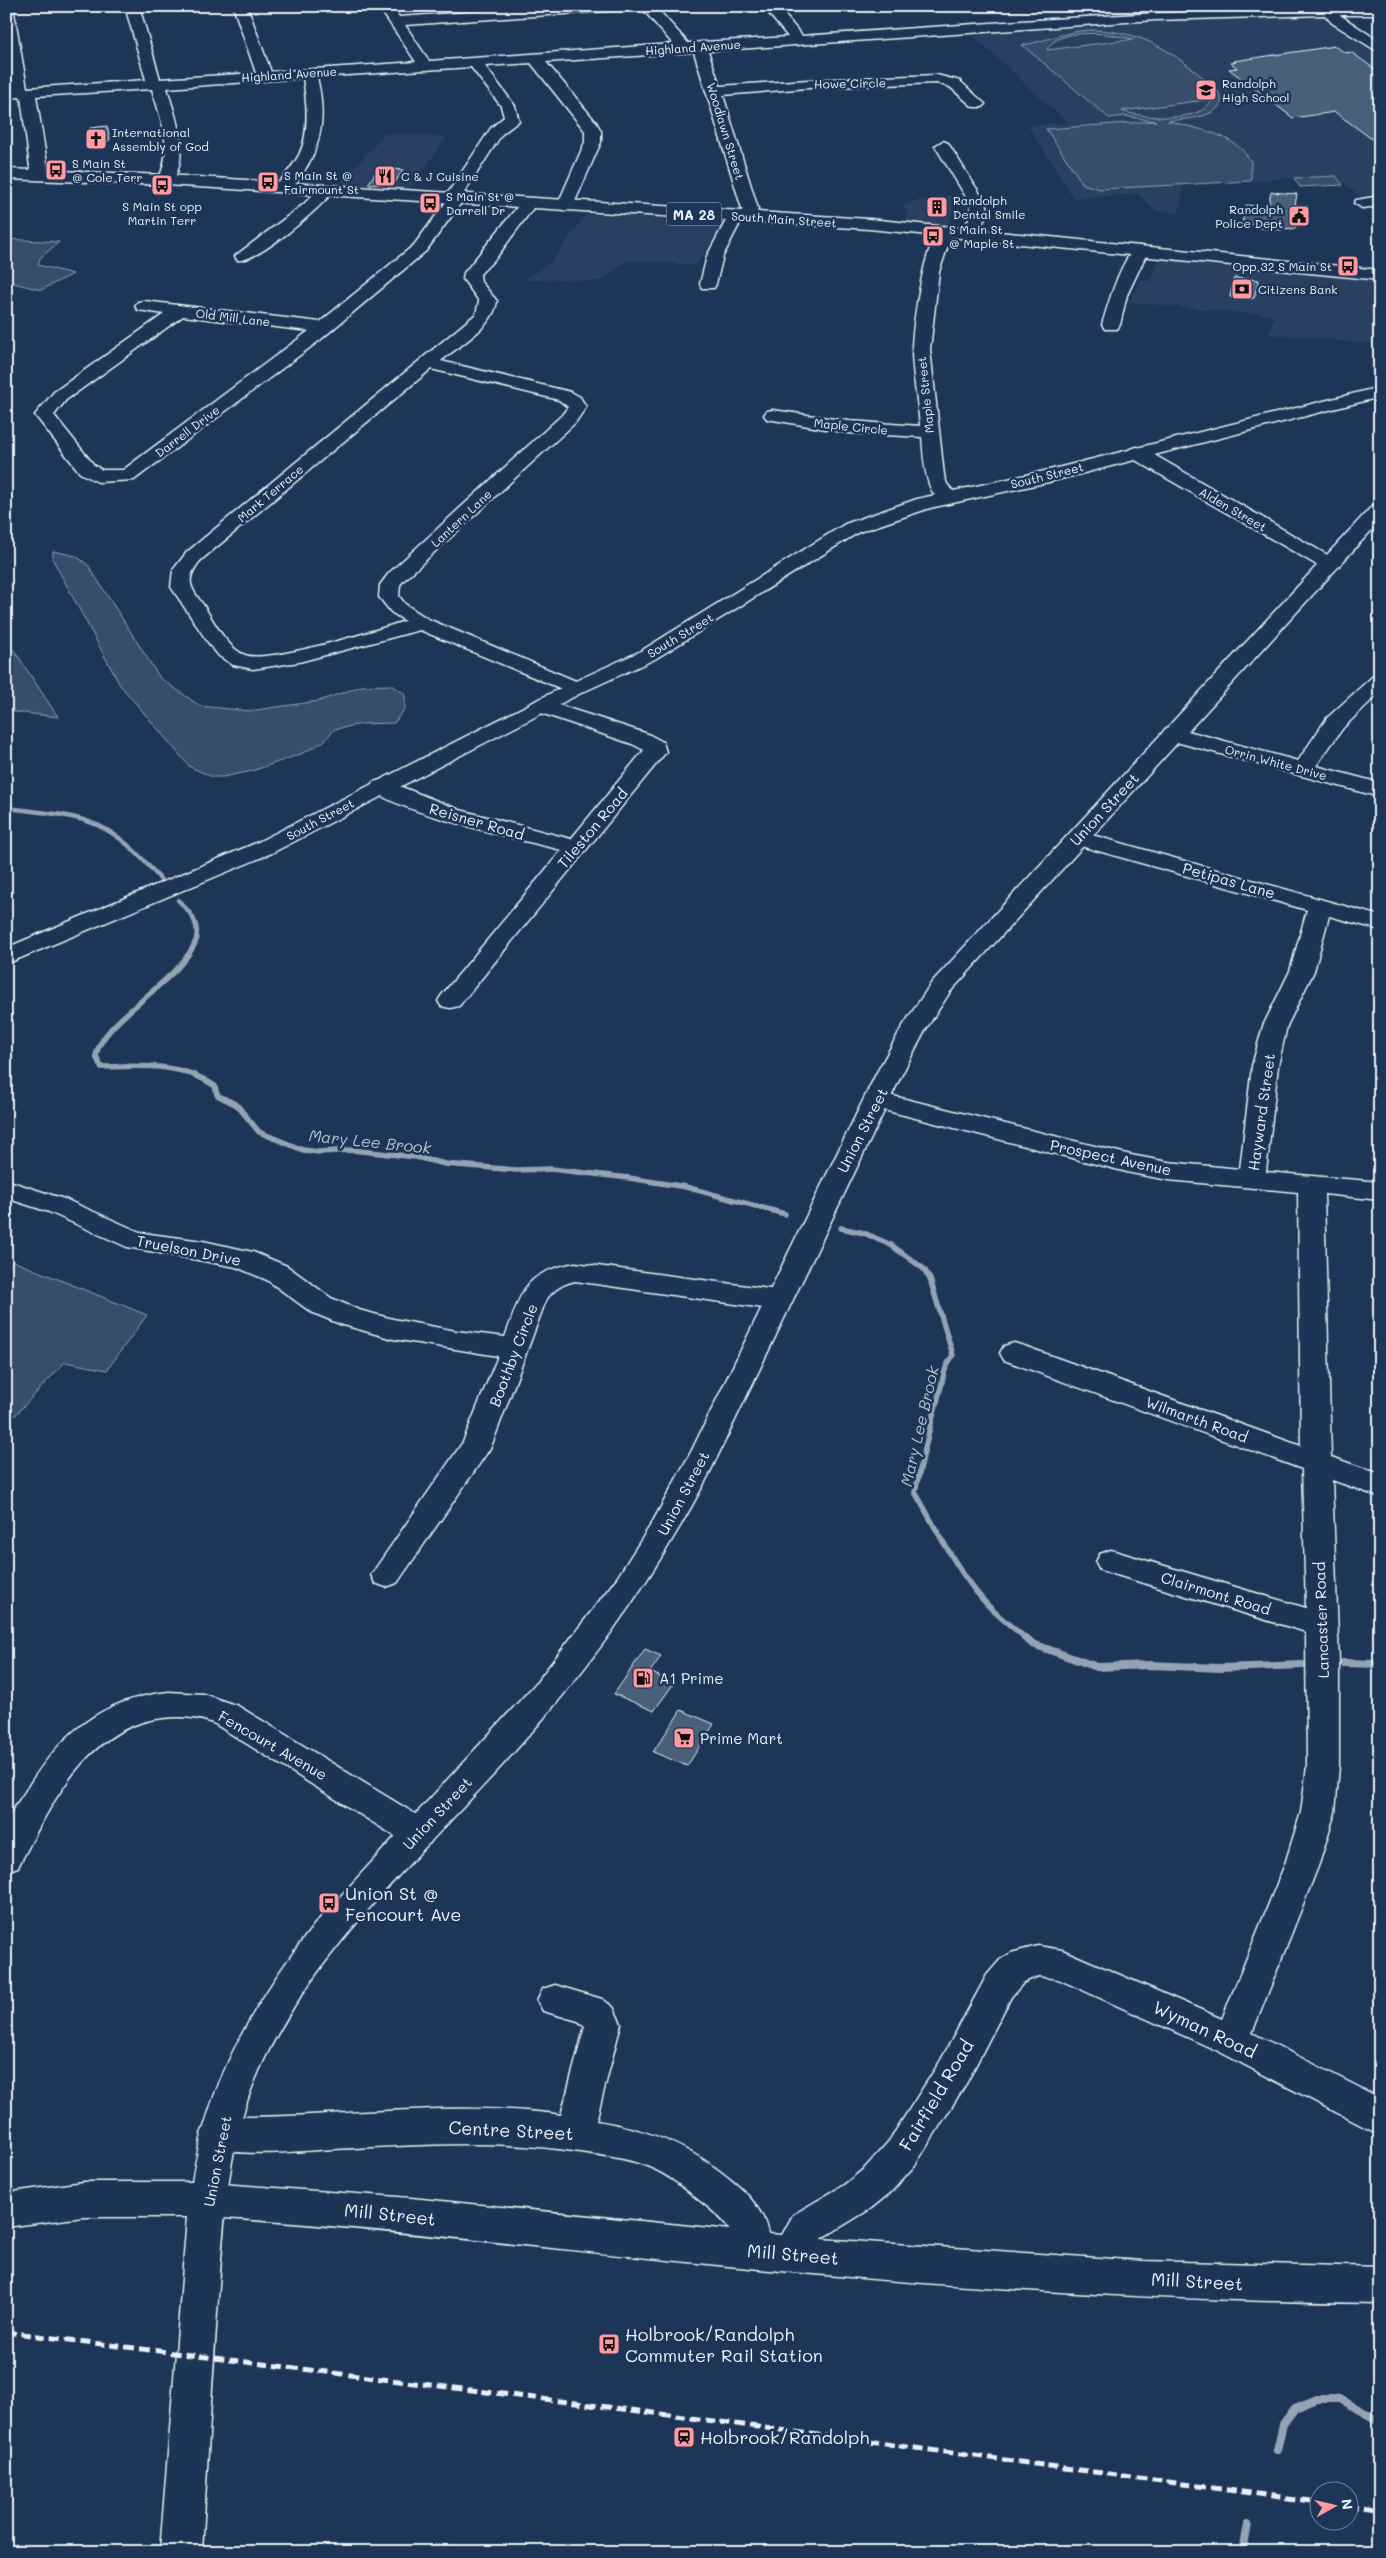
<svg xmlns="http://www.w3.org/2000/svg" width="1386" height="2558" viewBox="0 0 1386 2558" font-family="Mali,sans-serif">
<rect width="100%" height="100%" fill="#1d3557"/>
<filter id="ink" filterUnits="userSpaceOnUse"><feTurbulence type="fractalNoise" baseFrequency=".02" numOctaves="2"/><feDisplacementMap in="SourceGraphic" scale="10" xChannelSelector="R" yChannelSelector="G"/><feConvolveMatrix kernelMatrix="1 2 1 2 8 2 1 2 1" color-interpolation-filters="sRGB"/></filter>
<g filter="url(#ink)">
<!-- built -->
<path fill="#2a4162" d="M1230 17H1322L1380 57V198L1364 200 1335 176 1185 184 1178 213 1155 211 1138 194 1074 198 1028 126 1067 122 972 35Z
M385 133 447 137 408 191 338 186Z
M960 193 948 226 906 222 908 213 902 206 908 205 906 203Z
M586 214 652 218 724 223 697 265 627 260 603 281 524 280 552 261Z
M1160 259 1380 282V345L1269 334 1274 316 1129 302 1141 280 1150 281Z"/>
<!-- green -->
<path fill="#374d6c" stroke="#909fb2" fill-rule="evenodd" d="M1090 30C1146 30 1178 55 1218 91L1222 101C1214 120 1185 118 1168 121 1196 129 1236 133 1251 162V181L1100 189 1083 184 1046 129 1156 121 1124 116 1109 118 1022 45C1045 42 1065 31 1090 30ZM1106 34 1134 39 1047 50C1055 31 1090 33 1106 34ZM1212 99C1204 124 1142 118 1122 111Z
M1336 176 1343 185 1300 187 1294 178Z
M6 239 59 242 40 258 38 265 73 274 41 290 6 281Z
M53 551 76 556 88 565 160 678 200 706 249 711 319 701 362 686 391 685 405 694V709L394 723 363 724 335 729 323 742 301 754 252 771 223 777H213L190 767 120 685 53 560Z
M6 638 58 717 6 711Z
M13 1261 147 1315 107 1370 65 1362 6 1425V1269Z"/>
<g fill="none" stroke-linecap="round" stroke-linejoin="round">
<!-- stream-far2 -->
<path stroke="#95a4b5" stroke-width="4.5" d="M6 808C85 817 108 816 161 880
M178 900C189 911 200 922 196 939"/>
<!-- stream-far1 -->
<path stroke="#95a4b5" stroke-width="5.5" d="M197 938C183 981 101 1019 96 1056L101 1067C141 1066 180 1062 215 1086L217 1095 237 1105 259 1132 303 1150 319 1152 352 1150 416 1157 445 1164 516 1170 551 1169 629 1178 686 1187 785 1214
M841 1228 864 1233 891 1245 924 1269 930 1279 953 1355C941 1373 944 1379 938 1398 929 1429 922 1460 915 1492 936 1528 956 1569 983 1600 996 1615 1012 1627 1027 1639"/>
<!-- stream -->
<path stroke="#95a4b5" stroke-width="8" d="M1025 1638 1033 1644 1097 1667 1151 1665 1220 1668 1302 1665
M1343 1663 1380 1664
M1277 2450 1283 2424 1295 2408 1317 2399H1340L1380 2421
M1243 2552 1248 2524"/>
</g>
<!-- building -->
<path fill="#495e7a" stroke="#e8f1f8" d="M1335 46 1345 53 1351 52 1380 73V145L1335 112 1293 118 1229 69 1237 68 1231 63 1236 62 1234 61Z
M107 126 110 139 104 145H93L90 128Z
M379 168 403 170 394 184H368Z
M1271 192 1297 194 1295 205 1307 206 1304 223 1297 222 1295 229 1282 228V230L1260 228 1261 226 1242 223 1246 205 1268 207Z
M1234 278 1259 280 1254 298 1230 297Z
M645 1649 661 1656 650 1672 674 1683 654 1711 614 1694Z
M681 1710 714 1724 687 1766 653 1752Z"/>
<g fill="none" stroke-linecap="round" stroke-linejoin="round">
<!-- minor casing -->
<g stroke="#e8f1f8" stroke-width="3">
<path id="minor" d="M6 6 13 7 27 88 146 80 125 6H139L160 79 256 73 233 6H247L271 72 416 62 381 10 386 6 393 7 399 17 555 6H629L622 10 405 25 429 61 673 44 640 6H655L688 43 788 37 770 15 769 6H783L784 14 802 36C995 23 1187 7 1380 7V15H1340L1380 42V53L1332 23 1325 15 1156 20 708 51 720 86 808 80 937 75 960 81 985 104 983 107H973L950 87 937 83 808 88 723 95 758 209 755 220 749 222 742 219 723 256 716 284 714 288H702L700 284 707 256 730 213H742V209L694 52 546 62 596 122 601 131V142L573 206 565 211 557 206 585 142V131L531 63 485 66 515 106 519 121 502 134 462 196 464 199 426 251 320 340 134 480 98 482 80 473 35 415 54 392 164 314 138 310 135 306 138 302 144 301 320 322 414 245 446 202 444 199 491 128 504 117 501 106 471 67 317 77C326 114 323 146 300 177 295 183 292 190 284 192L276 187C283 176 293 167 299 155 310 133 307 102 303 78L167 88C176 120 189 148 174 180L166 185 158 180C174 148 161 120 152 89L36 96 48 169 45 178 39 180 31 175 21 97 6 98V90L12 89 6 53ZM183 316 309 331 123 470H102L94 465 54 415 66 400Z
M943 141 948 143 987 205V213L977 236H965L963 233 971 213V205L935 146Z
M326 185 334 190C322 207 256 264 237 260L235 256 304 204 320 187Z
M1380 196V206L1362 208 1354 203 1356 200Z
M528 199 536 204 496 258 480 274 481 282 497 301C494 327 459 345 441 361L571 392 580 397 586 407 575 423 403 581 400 585 399 596 405 604 428 619 583 684 587 688 583 692 576 694 569 692 420 630 299 662 253 669 233 665 219 656 207 641 171 587 173 570 187 552 476 314 479 301 463 279 464 273 522 201ZM431 369 559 400 568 407 562 415 389 573 380 585 379 597 391 612 405 621C377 630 268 664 245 655 227 648 214 622 204 606 190 587 184 580 201 560Z
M945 226 953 231 939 272 930 349 944 475 947 484 958 497 955 501C924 509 924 457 922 437L849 433 773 420 767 419 764 415 767 411 773 410 849 421 920 426C918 401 912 374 912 349 912 328 925 231 945 226Z
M1140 246 1148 251 1127 295 1120 325 1117 329H1105L1102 325C1107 308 1123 250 1140 246Z
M1137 447 1144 449 1336 560 1339 564 1336 568H1322L1130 457 1128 453 1130 449Z
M1380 674V692L1343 728 1316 766 1380 783V797L1165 739 1162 734 1165 729 1173 727 1298 761 1327 718 1373 676Z
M543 700 648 734 663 742 666 752 459 1006 450 1008 441 1006 438 1001 441 996 562 850C529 842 386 810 370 787L373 782 381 780 389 782 460 810 571 839 644 750 632 744 535 711 532 706 535 701Z
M1078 831 1380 916V930L1329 916 1314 971 1287 1026 1278 1066 1266 1172 1380 1182V1200L1324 1194 1331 1457 1380 1474V1497L1332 1480 1339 1662V1766L1335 1812 1319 1864 1252 2033 1380 2098V2135L1218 2051 1058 1979 1038 1976 1024 1982 1011 1997 967 2082 915 2165 891 2192 870 2209 821 2239 1143 2261 1380 2267V2303C1169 2301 959 2288 749 2268 569 2251 389 2228 208 2217L195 2212 189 2200 195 2188 208 2183 411 2198 730 2230C723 2218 709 2208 698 2199 682 2186 666 2173 647 2166 626 2158 602 2155 580 2152 498 2139 417 2145 334 2149 299 2151 238 2158 206 2146L201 2134 206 2122 219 2117C331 2119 452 2099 561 2115L585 2026 578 2021 543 2011 537 2000 543 1989 555 1985 602 1999 613 2007 621 2024 596 2121C648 2129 692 2147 732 2181 749 2195 764 2211 768 2234L782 2235 793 2215 844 2185 865 2168 889 2141 941 2060 987 1975 1000 1960 1011 1953 1038 1946 1062 1950 1222 2019 1285 1864 1301 1812 1307 1766 1306 1632 1100 1570 1096 1562 1100 1554 1111 1550 1306 1608 1302 1469 1004 1360 1000 1353 1004 1346 1014 1343 1024 1346 1301 1446 1298 1192 1168 1180 1131 1173 868 1106 864 1100 868 1094 877 1092 1131 1155 1168 1162 1240 1169 1252 1066 1263 1026 1290 971 1307 910 1070 843 1067 838 1070 833Z
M6 1180 67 1200 142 1233 203 1241 253 1252 287 1266 331 1298 359 1310 393 1319 456 1331 505 1337C523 1290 522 1274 575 1263L777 1290 787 1293 791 1300 787 1307 777 1310 575 1281C562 1284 554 1289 546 1300L491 1447 397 1583 386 1587 375 1583 371 1575 463 1442 498 1356 393 1339 340 1324 311 1312 267 1280 236 1267 127 1247 49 1212 6 1198Z
M169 1692 203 1694 238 1706 430 1823 435 1833 430 1843 418 1847 406 1843 215 1724C199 1717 180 1716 163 1718 86 1726 50 1807 18 1867L6 1871C6 1857 3 1838 6 1825 9 1814 19 1801 25 1792 60 1734 101 1699 169 1692Z"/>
</g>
<!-- major casing -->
<g stroke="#e8f1f8" stroke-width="3">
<path id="major" d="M6 169 166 175 869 219 1380 270V280L869 229 166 185 6 179Z
M1380 387V397L1049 482 930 508 859 532 655 659 583 692 272 853 6 964V948L256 843 569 684 641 651 845 524 917 499 1049 470Z
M1380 503V521L950 992 926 1029 902 1074 707 1478C654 1578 590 1668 515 1751 426 1851 302 1960 253 2085 226 2153 224 2227 218 2298 212 2383 207 2467 202 2552H160L187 2217H83L6 2227V2193L83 2182H192C208 2081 253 2004 315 1924L537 1682 617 1578 652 1523 691 1452 876 1074 901 1029 932 982 1373 505Z"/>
</g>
<!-- minor -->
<use href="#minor" fill="#1d3557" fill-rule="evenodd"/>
<!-- major -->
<use href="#major" fill="#1d3557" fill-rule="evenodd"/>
<!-- rail -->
<path stroke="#e8f1f8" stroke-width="5" stroke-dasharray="10 5" stroke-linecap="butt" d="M6 2332 639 2411 1318 2502
M1348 2506 1380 2511"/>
</g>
</g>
<!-- icons -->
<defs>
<g id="school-square" transform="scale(1.125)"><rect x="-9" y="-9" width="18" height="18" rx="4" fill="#ff9aa2" stroke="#1d3557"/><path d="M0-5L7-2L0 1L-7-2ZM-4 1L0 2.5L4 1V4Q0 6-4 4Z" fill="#111"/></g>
<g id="church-square" transform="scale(1.125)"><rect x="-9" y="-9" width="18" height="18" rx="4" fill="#ff9aa2" stroke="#1d3557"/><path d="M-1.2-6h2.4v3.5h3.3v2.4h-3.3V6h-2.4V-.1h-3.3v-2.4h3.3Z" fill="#111"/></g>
<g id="bus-square" transform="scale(1.125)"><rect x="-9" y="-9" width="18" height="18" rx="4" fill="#ff9aa2" stroke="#1d3557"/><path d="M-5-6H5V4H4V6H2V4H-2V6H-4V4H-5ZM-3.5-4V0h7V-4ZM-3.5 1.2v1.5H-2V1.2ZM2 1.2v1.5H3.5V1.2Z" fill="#111"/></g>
<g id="restaurant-square" transform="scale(1.125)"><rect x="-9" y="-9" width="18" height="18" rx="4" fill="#ff9aa2" stroke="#1d3557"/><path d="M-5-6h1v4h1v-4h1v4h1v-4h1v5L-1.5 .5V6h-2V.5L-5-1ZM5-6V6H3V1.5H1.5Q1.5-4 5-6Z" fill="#111"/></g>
<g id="building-square" transform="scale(1.125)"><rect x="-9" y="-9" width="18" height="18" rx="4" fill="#ff9aa2" stroke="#1d3557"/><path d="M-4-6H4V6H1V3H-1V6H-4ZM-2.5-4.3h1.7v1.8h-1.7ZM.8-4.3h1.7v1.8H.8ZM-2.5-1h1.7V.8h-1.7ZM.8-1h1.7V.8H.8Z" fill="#111"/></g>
<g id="civic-square" transform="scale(1.125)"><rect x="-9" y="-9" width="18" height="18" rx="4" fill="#ff9aa2" stroke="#1d3557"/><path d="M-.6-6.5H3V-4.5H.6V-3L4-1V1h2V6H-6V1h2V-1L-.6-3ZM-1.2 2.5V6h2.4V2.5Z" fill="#111"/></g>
<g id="bank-square" transform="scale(1.125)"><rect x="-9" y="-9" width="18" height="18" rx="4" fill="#ff9aa2" stroke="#1d3557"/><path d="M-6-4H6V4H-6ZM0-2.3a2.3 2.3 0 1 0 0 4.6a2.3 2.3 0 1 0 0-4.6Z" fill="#111"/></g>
<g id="fuel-square" transform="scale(1.125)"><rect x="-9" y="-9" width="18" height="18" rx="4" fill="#ff9aa2" stroke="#1d3557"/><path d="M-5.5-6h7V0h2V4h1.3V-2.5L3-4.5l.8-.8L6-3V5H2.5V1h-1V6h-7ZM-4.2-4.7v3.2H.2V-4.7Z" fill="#111"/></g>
<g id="supermarket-square" transform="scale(1.125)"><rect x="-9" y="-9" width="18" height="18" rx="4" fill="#ff9aa2" stroke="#1d3557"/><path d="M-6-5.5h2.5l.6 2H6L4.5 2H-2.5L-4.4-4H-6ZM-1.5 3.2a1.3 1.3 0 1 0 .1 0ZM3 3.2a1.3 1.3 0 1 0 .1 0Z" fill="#111"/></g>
<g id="station-square" transform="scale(1.125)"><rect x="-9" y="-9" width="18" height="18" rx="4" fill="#ff9aa2" stroke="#1d3557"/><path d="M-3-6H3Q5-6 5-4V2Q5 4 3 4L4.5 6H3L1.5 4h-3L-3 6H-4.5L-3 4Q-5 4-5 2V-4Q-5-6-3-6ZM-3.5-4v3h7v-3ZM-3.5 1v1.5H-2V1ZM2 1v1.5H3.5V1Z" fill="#111"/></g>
</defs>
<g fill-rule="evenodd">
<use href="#school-square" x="1206" y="90"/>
<use href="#church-square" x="96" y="139"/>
<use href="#bus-square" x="56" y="170"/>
<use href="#restaurant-square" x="385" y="176"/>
<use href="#bus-square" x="268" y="182"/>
<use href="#bus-square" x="162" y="185"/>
<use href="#bus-square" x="430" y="203"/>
<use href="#building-square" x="937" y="207"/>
<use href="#civic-square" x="1299" y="216"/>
<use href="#bus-square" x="933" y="236"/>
<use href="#bus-square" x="1348" y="266"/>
<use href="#bank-square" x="1242" y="289"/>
<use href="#fuel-square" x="643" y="1678"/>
<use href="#supermarket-square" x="684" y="1738"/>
<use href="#bus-square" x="329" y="1903"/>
<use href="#bus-square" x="609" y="2344"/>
<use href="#station-square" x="684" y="2437"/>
</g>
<g text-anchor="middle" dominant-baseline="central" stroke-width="5" stroke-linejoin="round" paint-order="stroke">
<!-- far-street labels -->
<g font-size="12" fill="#e8f1f8" stroke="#1d3557">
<text transform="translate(693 47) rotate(-4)">Highland Avenue</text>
<text transform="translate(289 74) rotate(-4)">Highland Avenue</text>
<text transform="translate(850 83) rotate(-1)">Howe Circle</text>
<text transform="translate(726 131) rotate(73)">Woodlawn Street</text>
<text transform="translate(784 219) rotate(4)">South Main Street</text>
<text transform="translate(233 317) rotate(7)">Old Mill Lane</text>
<text transform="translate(925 395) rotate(-96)">Maple Street</text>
<text transform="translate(851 426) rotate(6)">Maple Circle</text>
<text transform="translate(187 431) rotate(-37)">Darrell Drive</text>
<text transform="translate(1047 475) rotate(-14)">South Street</text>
<text transform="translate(270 493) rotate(-40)">Mark Terrace</text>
<text transform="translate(1233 509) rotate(30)">Alden Street</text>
<text transform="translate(461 518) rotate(-43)">Lantern Lane</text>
<text transform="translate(680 635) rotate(-31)">South Street</text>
<text transform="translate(1276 762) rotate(15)">Orrin White Drive</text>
<text transform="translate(320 819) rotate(-28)">South Street</text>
</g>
<!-- far-poi labels -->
<g font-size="12" fill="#e8f1f8" stroke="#1d3557" text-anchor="start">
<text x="1222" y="83">Randolph<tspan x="1222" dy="14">High School</tspan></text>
<text x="112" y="132">International<tspan x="112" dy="14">Assembly of God</tspan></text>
<text x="72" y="163">S Main St<tspan x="72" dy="14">@ Cole Terr</tspan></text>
<text x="284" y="175">S Main St @<tspan x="284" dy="14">Fairmount St</tspan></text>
<text x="401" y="176">C &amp; J Cuisine</text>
<text x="446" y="196">S Main St @<tspan x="446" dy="14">Darrell Dr</tspan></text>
<text x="953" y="200">Randolph<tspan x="953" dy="14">Dental Smile</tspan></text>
<text x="162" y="206" text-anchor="middle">S Main St opp<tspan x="162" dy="14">Martin Terr</tspan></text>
<text x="1283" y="209" text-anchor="end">Randolph<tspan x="1283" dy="14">Police Dept</tspan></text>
<text x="949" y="229">S Main St<tspan x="949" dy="14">@ Maple St</tspan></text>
<text x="1332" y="266" text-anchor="end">Opp 32 S Main St</text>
<text x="1258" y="289">Citizens Bank</text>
</g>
<!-- shield labels -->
<rect fill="#1d3557" stroke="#abb9c8" stroke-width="1" x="666.5" y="202.5" width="55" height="23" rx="4"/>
<g font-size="14" font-weight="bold" fill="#e8f1f8">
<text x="694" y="214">MA 28</text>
</g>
<!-- street labels -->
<g font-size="15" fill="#e8f1f8" stroke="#1d3557">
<text transform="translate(1104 809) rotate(-47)">Union Street</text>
<text transform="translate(477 821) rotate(16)">Reisner Road</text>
<text transform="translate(592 828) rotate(-50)">Tileston Road</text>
<text transform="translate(1229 880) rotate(16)">Petipas Lane</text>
<text transform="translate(1261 1112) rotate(-82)">Hayward Street</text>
<text transform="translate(862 1130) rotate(-63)">Union Street</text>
<text transform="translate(1111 1157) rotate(12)">Prospect Avenue</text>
<text transform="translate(189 1250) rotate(11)">Truelson Drive</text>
<text transform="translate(513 1355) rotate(-69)">Boothby Circle</text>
<text transform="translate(1197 1419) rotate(20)">Wilmarth Road</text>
<text transform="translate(683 1493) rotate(-62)">Union Street</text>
<text transform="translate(1216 1593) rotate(17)">Clairmont Road</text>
<text transform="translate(1321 1620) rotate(-92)">Lancaster Road</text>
<text transform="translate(273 1745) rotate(30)">Fencourt Avenue</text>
<text transform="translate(437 1813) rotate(-47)">Union Street</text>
<text transform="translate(217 2161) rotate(-79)">Union Street</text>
</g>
<!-- poi labels -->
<g font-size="15" fill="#e8f1f8" stroke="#1d3557" text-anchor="start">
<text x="659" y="1678">A1 Prime</text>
<text x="700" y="1738">Prime Mart</text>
</g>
<!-- water labels -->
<g font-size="16" font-style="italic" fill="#b7c4d1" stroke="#1d3557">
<text transform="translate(370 1141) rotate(6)">Mary Lee Brook</text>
<text transform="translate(919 1426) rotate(-77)">Mary Lee Brook</text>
</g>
<!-- near-poi labels -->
<g font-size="18" fill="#e8f1f8" stroke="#1d3557" text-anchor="start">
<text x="345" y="1893">Union St @<tspan x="345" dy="21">Fencourt Ave</tspan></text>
<text x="625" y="2334">Holbrook/Randolph<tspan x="625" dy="21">Commuter Rail Station</tspan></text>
<text x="700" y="2437">Holbrook/Randolph</text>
</g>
<!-- near-street labels -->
<g font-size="18" fill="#e8f1f8" stroke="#1d3557">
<text transform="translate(1205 2029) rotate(25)">Wyman Road</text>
<text transform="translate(936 2095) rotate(-59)">Fairfield Road</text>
<text transform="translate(511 2130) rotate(3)">Centre Street</text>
<text transform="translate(390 2214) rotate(6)">Mill Street</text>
<text transform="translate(793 2254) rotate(5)">Mill Street</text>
<text transform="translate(1197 2281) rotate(3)">Mill Street</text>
</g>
</g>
<!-- margin -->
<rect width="1386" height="2558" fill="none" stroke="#1d3557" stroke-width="25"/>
<rect x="12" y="12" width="1361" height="2533" fill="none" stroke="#e8f1f8" stroke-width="2" filter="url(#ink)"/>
<!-- north arrow -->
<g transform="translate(1334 2506) rotate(82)"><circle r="24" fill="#1d3557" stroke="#6e8097"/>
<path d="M0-4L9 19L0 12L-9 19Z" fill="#ff9aa2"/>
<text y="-8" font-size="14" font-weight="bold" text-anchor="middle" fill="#e8f1f8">N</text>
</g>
</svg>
